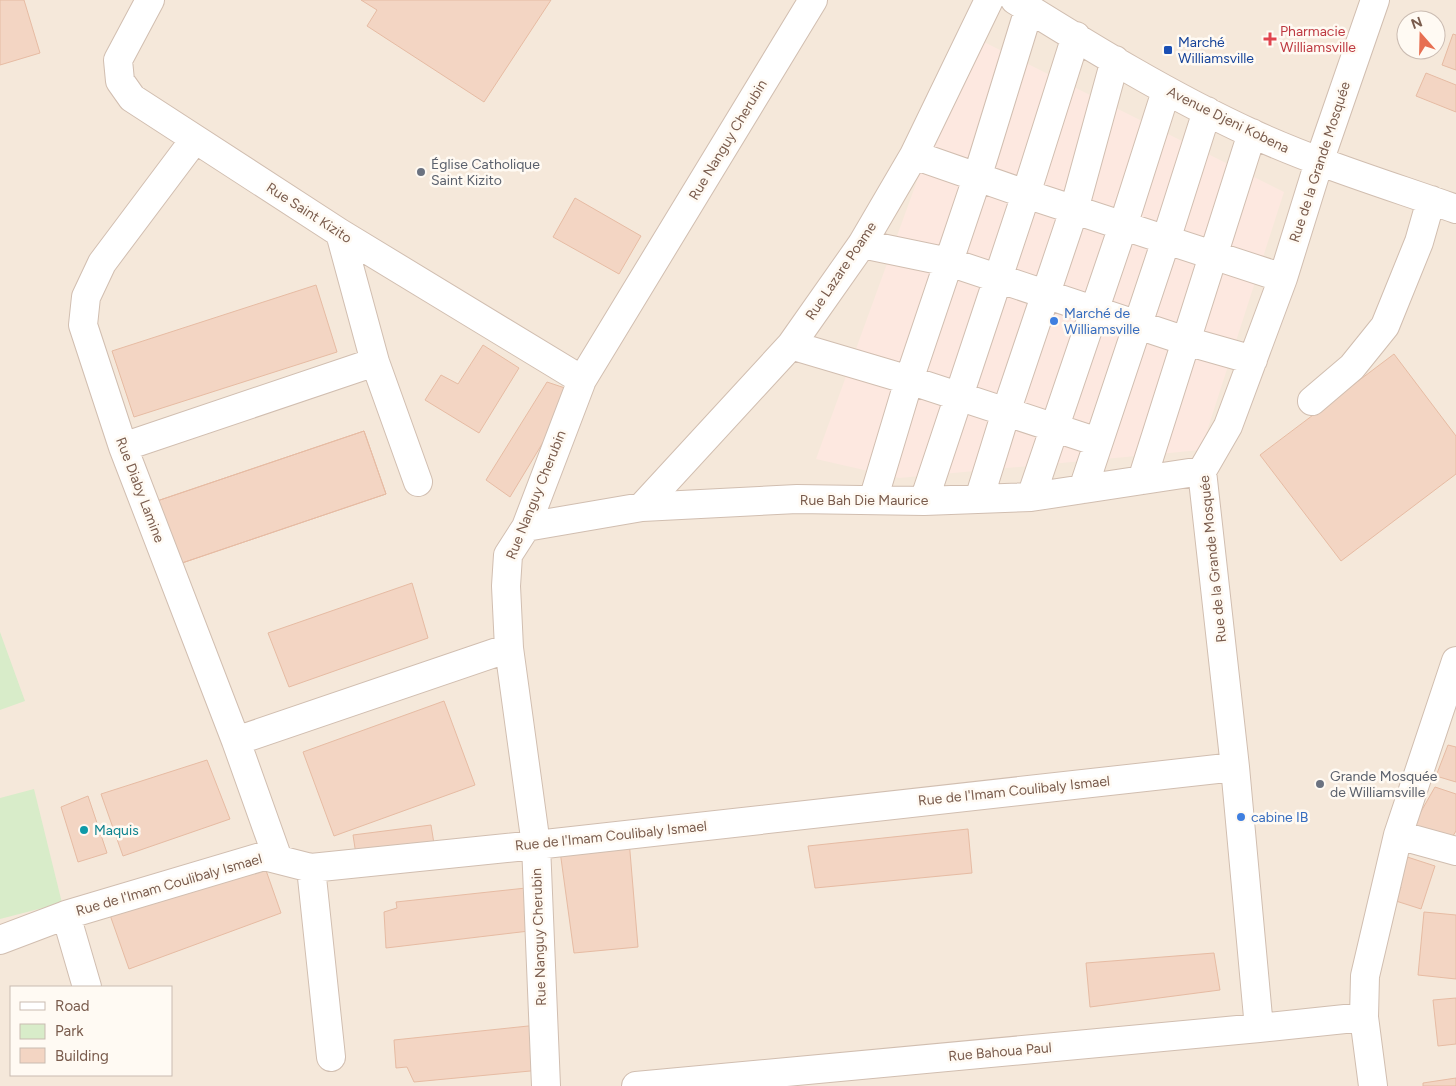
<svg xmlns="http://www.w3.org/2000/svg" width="1456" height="1086" viewBox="0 0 1456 1086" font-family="Figtree,sans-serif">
<rect width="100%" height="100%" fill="#fdf6ec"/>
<!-- residential -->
<path fill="#f5e8da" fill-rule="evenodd" d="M0 0H1456V1086H0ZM1406 20H1436V50H1406ZM11 987H171V1075H11Z"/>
<!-- commercial -->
<path fill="#fde8e0" d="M970 35 1284 192 1201 450 899 478 816 459Z"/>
<!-- green -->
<path fill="#d8ecc9" d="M0 632 25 701 0 710Z
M34 789 62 903 0 919V798Z"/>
<!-- building -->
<path fill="#f3d5c3" stroke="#e6bba3" d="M0 0H24L40 53 0 65Z
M361 0H551L484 102 367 26 377 10Z
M1453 34 1456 35V70L1442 65Z
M1426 73 1456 85V112L1416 96Z
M575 198 641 236 619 274 553 237Z
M316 285 337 352 134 417 112 351Z
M483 345 519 368 479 433 425 400 441 375 458 384Z
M1394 354 1456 436V474L1341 561 1260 455Z
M547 382 574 391 510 497 486 480Z
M364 431 386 494 179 564 157 501Z
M364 431 386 494 179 564 157 501Z
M412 583 428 638 289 687 268 633Z
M444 701 475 785 334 836 303 752Z
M1448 745 1456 747V782L1436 776Z
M207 760 230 819 123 856 101 794Z
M1435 787 1456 794V831L1451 839 1411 829Z
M88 796 107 853 78 862 61 807Z
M431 825 435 850 357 861 353 835Z
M968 829 972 873 815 888 808 846Z
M629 840 638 947 574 953 560 851Z
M1398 854 1435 866 1421 909 1396 901 1401 887 1388 883Z
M262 859 281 913 129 969 110 915Z
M526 888 529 931 386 948 384 912 397 908 396 902Z
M1424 912 1456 915V979L1418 975Z
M1214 953 1220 990 1090 1007 1086 963Z
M1456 998V1044L1438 1046 1433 1000Z
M538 1025 541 1070 414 1082 407 1067 396 1068 394 1040Z
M1456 1078V1086H1423V1083Z"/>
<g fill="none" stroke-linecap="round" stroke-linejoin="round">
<!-- minor casing -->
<g stroke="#d1beb0" stroke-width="30">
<path id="minor" d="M150 0 118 60 120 81 132 98 340 233 582 380
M1015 0C1092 48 1170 96 1253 134 1319 164 1388 185 1456 209
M195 139 102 263 86 297 83 325 123 447 236 741 278 859
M914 155 1026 194 1283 278
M340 233 375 362 418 482
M862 244 949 262 1186 341 1253 360
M791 345 909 380 1098 442
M1312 401 1352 367 1385 326 1419 242 1431 200
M123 447 375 362
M1142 480 1252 133
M1083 489 1166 240 1207 111
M1031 497 1123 226 1166 91
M979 499 1006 412 1074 210 1115 60
M873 500 909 380 977 178 1029 9
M924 501 1026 194 1076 36
M642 507 791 345 862 244 914 155 989 0
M526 527 642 507 797 499 924 501 1031 497 1202 471
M236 741 509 648
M1398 835 1456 851
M311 868 331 1057
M66 915 87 987
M0 940 66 915 264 856 311 868 536 845 1235 767
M1259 1028 1235 767 1202 471 1228 426 1283 278 1319 162 1375 0
M546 1086 536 845 509 648 506 586 508 555 526 527 582 380 813 0
M636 1086 1259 1028 1364 1017
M1373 1086 1364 1017 1365 976 1398 835 1456 661"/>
</g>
<!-- minor -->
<use href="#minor" stroke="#fff" stroke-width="28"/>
</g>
<!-- markers -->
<path fill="#e0444e" stroke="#fffaf3" stroke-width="2" d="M1267.5 31.5h5v5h5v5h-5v5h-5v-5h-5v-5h5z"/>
<rect fill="#1a4fb4" stroke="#fffaf3" stroke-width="2" x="1163" y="45" width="10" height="10" rx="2.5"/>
<g fill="#6b7280" stroke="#fffaf3" stroke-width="2">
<circle cx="421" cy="172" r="5"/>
<circle cx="1320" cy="784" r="5"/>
</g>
<g fill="#3f7fe0" stroke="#fffaf3" stroke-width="2">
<circle cx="1054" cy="321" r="5"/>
<circle cx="1241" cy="817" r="5"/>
</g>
<circle fill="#0f9aa8" stroke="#fffaf3" stroke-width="2" cx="84" cy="830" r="5"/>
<g text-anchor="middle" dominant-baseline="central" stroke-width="5" stroke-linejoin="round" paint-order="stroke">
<!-- health labels -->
<g font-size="14" fill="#be3a42" stroke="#fffaf3" text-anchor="start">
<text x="1280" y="31">Pharmacie<tspan x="1280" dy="16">Williamsville</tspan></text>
</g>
<!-- transit labels -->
<g font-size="14" fill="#164399" stroke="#fffaf3" text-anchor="start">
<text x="1178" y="42">Marché<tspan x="1178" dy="16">Williamsville</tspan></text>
</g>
<!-- street labels -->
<g font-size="14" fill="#7a5c4d" stroke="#fffaf3">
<text transform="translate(1228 120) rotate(26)">Avenue Djeni Kobena</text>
<text transform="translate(728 140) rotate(-59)">Rue Nanguy Cherubin</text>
<text transform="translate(1320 162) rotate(-72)">Rue de la Grande Mosquée</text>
<text transform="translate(309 213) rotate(33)">Rue Saint Kizito</text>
<text transform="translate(841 271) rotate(-56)">Rue Lazare Poame</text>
<text transform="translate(140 490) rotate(69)">Rue Diaby Lamine</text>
<text transform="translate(536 495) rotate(-68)">Rue Nanguy Cherubin</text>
<text x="864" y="500">Rue Bah Die Maurice</text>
<text transform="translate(1213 559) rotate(-96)">Rue de la Grande Mosquée</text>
<text transform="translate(1014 791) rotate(-6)">Rue de l'Imam Coulibaly Ismael</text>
<text transform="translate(611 836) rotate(-6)">Rue de l'Imam Coulibaly Ismael</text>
<text transform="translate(169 885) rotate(-16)">Rue de l'Imam Coulibaly Ismael</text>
<text transform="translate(539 937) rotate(-92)">Rue Nanguy Cherubin</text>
<text transform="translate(1000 1052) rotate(-5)">Rue Bahoua Paul</text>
</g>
<!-- worship labels -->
<g font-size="14" fill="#5b616d" stroke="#fffaf3" text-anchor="start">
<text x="431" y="164">Église Catholique<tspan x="431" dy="16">Saint Kizito</tspan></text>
<text x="1330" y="776">Grande Mosquée<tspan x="1330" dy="16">de Williamsville</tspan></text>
</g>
<!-- shop labels -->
<g font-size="14" fill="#366cbe" stroke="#fffaf3" text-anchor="start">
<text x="1064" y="313">Marché de<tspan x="1064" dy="16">Williamsville</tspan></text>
<text x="1251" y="817">cabine IB</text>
</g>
<!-- culture labels -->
<g font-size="14" fill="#0d838f" stroke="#fffaf3" text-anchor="start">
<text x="94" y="830">Maquis</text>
</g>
</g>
<!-- legend -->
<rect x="10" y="986" width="162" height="90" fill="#fffaf3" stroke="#cabbb1"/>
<rect x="20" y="1002" width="25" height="8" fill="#ffffff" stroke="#cabbb1"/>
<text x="55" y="1011" font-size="15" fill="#7a5c4d">Road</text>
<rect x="20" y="1024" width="25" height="15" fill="#d8ecc9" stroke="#cabbb1"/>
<text x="55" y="1036" font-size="15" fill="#7a5c4d">Park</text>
<rect x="20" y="1048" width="25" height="15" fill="#f3d5c3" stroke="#cabbb1"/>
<text x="55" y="1061" font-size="15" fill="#7a5c4d">Building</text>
<!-- north arrow -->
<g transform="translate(1421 35) rotate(340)"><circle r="24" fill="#fffaf3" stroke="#cabbb1"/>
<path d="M0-4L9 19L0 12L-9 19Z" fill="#e76f51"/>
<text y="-8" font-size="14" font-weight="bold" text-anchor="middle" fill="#7a5c4d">N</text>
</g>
</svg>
